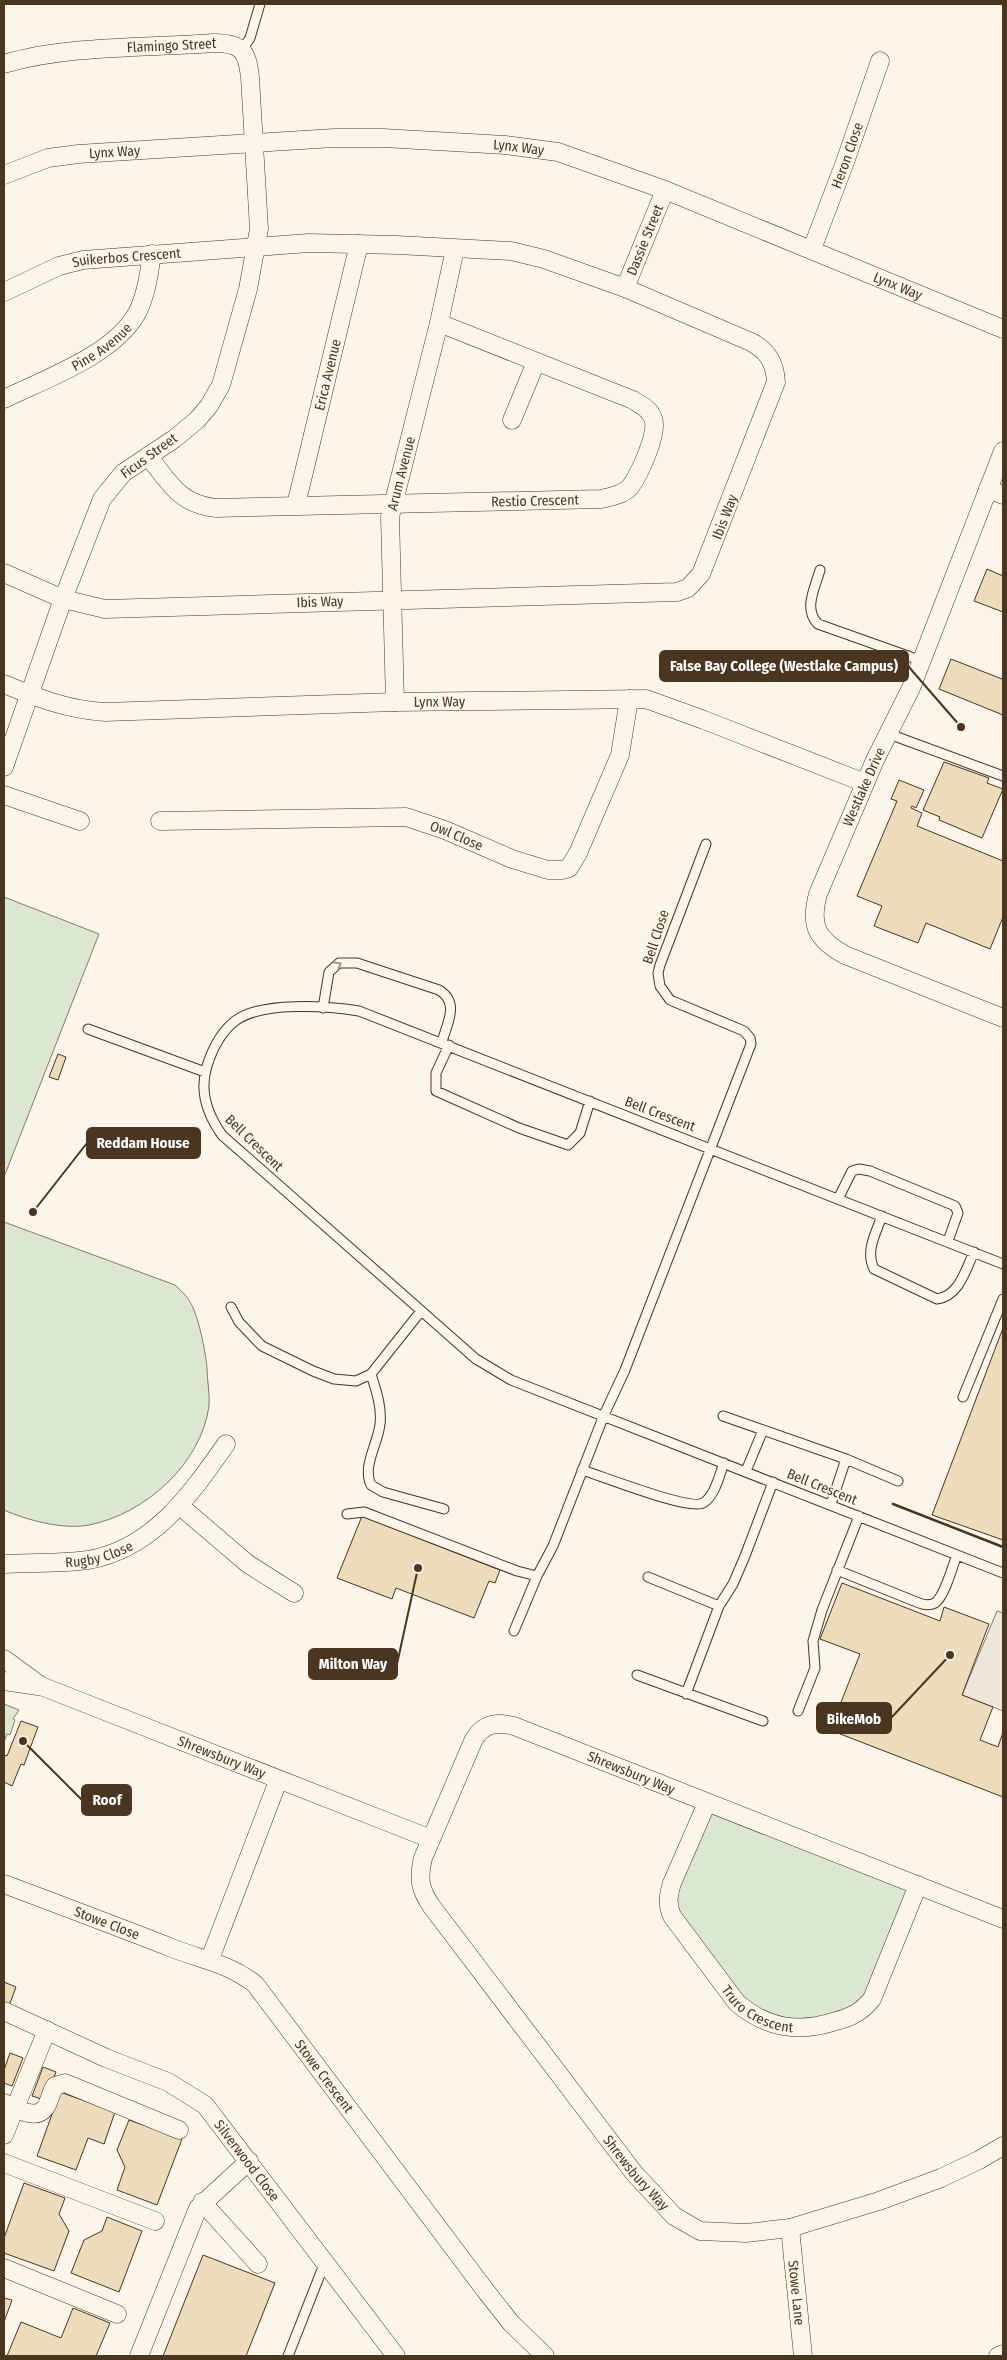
<svg xmlns="http://www.w3.org/2000/svg" width="1007" height="2360" viewBox="0 0 1007 2360" font-family="'Fira Sans Condensed',sans-serif">
<rect width="100%" height="100%" fill="#fbf6e9"/>
<!-- green -->
<path fill="#dce7d0" stroke="#887966" d="M4 897 99 934 4 1177Z
M4 1222 175 1285C180 1290 187 1296 190 1302 198 1314 206 1353 207 1368 207 1380 210 1394 209 1406 201 1464 145 1514 89 1525 64 1530 26 1520 4 1510Z
M4 1704 19 1710 13 1719 15 1720 10 1735 7 1734 4 1742Z
M707 1803 918 1885 872 1999 821 2026 762 2019 672 1916V1883Z"/>
<!-- parking -->
<path fill="#ede7d9" stroke="#887966" d="M997 1611 1003 1613V1711L962 1695Z"/>
<!-- building -->
<path fill="#ecdcbc" stroke="#4a3520" d="M987 569 1003 576V612L974 601Z
M951 659 1002 679 1003 675V715L939 689Z
M944 762 989 778 987 783 1003 789 982 838 939 820 940 817 923 810Z
M899 780 924 790 916 808 912 806 911 808 922 813 917 826 1003 861V917L990 949 926 923 918 943 874 926 882 906 857 896 897 801 891 799Z
M58 1054 66 1057 58 1080 49 1077Z
M1003 1328V1540L932 1515Z
M362 1516 500 1570 495 1583 489 1581 474 1618 396 1588 392 1599 337 1578Z
M842 1583 940 1621 944 1607 989 1624 962 1695 993 1707 980 1740 998 1747 1003 1732V1797L830 1730 860 1654 820 1639Z
M21 1721 38 1727 24 1765 21 1764 12 1786 4 1782V1755L7 1756Z
M4 1982 16 1987 9 2006 4 2004Z
M10 2053 23 2058 12 2086 4 2083V2070Z
M43 2067 56 2072 45 2100 32 2096Z
M60 2092 115 2112 104 2144 88 2138 76 2170 37 2156Z
M129 2120 182 2139 157 2205 117 2190 125 2167 117 2150Z
M24 2183 65 2198 59 2214 69 2231 54 2271 4 2253V2238Z
M107 2217 142 2231 119 2292 71 2273 84 2240 102 2231Z
M203 2255 275 2283 246 2356H163Z
M4 2298 12 2300 4 2322Z
M73 2308 110 2323 96 2356H7L21 2322 61 2338Z"/>
<g fill="none" stroke-linecap="round" stroke-linejoin="round">
<!-- lane casing -->
<g stroke="#4a3520" stroke-width="11">
<path id="lane" d="M242 50 250 38 260 4
M820 570C815 588 803 609 818 624L922 661
M889 734 1003 776
M323 1008 329 972 339 963H357L439 990C460 1003 447 1023 442 1042
M88 1029 205 1072
M449 1045 436 1073V1091L519 1128 568 1145 580 1133 590 1101
M838 1199 852 1171 859 1169 870 1171 955 1206 958 1213 948 1241
M882 1216C876 1233 865 1251 874 1269L937 1299C959 1296 965 1271 974 1252
M1003 1264 359 1011C328 1006 261 1001 235 1021 221 1032 212 1050 207 1066 199 1091 207 1114 222 1135L476 1359 511 1380 1003 1573
M231 1307 239 1322 262 1346 313 1371 334 1379 356 1381 371 1374 421 1311
M371 1374C376 1390 382 1407 380 1424 378 1444 362 1466 371 1485L383 1492 444 1509
M963 1397 1003 1299
M723 1416 846 1459 898 1481
M582 1470C602 1476 689 1511 703 1503 715 1496 719 1476 724 1463
M746 1471 763 1430
M831 1504 846 1459
M347 1514 364 1512 517 1571 537 1576
M837 1570 919 1603C924 1605 929 1606 935 1603 945 1596 952 1567 957 1555
M648 1577 719 1606
M514 1631 537 1576 553 1546 604 1415 625 1370 751 1044 750 1038 744 1031 670 1000 660 986 658 973 660 965 706 844
M637 1675 763 1721
M686 1694 719 1606 733 1584 745 1556 773 1482
M798 1711 815 1668 813 1641 822 1610 859 1516
M288 2356 325 2262"/>
</g>
<!-- street casing -->
<g stroke="#4a3520" stroke-width="19">
<g id="street">
<path id="s1" d="M4 64C67 45 148 48 214 43 242 43 247 51 250 77L259 229 248 289 221 385 209 406 197 420 174 439 123 473 102 499 63 599 4 767"/>
<path id="s2" d="M4 175 48 158 78 154 334 138H383L505 145 558 152 665 190 1003 329"/>
<path id="s3" d="M812 249 845 162 880 61"/>
<path id="s4" d="M625 288 665 190"/>
<path id="s5" d="M4 292 59 266 83 260 309 243 397 245 511 251 544 259 625 288 751 342C768 351 775 363 776 382L701 574 688 588 677 592 105 609 63 599 4 573"/>
<path id="s6" d="M4 399C45 379 114 355 137 313 146 296 149 274 152 254"/>
<path d="M512 420 536 362"/>
<path d="M1003 451 911 688 875 760 818 894C809 927 818 940 845 955L1003 1018"/>
<path id="s7" d="M148 456C170 483 179 504 216 508L601 499C610 497 623 495 630 487 639 475 659 433 653 418 650 409 641 405 633 400L439 323"/>
<path d="M988 489 1003 495"/>
<path id="s8" d="M296 505 359 244"/>
<path id="s9" d="M4 684C37 698 69 710 105 712L395 702 646 699 704 720 865 783"/>
<path id="s10" d="M395 702 390 517 439 323 455 249"/>
<path d="M4 795 80 821"/>
<path id="s11" d="M160 821 406 817 445 830 512 859 548 870H562L569 868 578 853 620 755 629 699"/>
<path d="M180 1506 248 1564 294 1593"/>
<path id="s12" d="M4 1564C32 1562 61 1564 88 1560 153 1549 191 1494 226 1444"/>
<path id="s13" d="M4 1659 41 1686 431 1839"/>
<path d="M4 1681 38 1686"/>
<path id="s14" d="M707 1803 672 1883C668 1896 667 1904 672 1916L737 2003C768 2029 799 2033 836 2021 852 2017 861 2012 872 1999L918 1885"/>
<path id="s15" d="M4 1884C60 1905 116 1926 172 1948 202 1960 228 1963 255 1984L485 2290 511 2323 545 2356"/>
<path id="s16" d="M1003 1919 514 1726C497 1722 484 1723 474 1739L423 1858C418 1879 420 1890 432 1907L634 2173 674 2216 700 2231 746 2233 790 2228 879 2201 941 2178 979 2160 1003 2146"/>
<path d="M210 1959 278 1781"/>
<path id="s17" d="M4 2011 106 2058 168 2082 205 2105 396 2356"/>
<path d="M4 2103C14 2108 36 2121 45 2108 50 2102 50 2093 55 2086L65 2083 179 2130"/>
<path d="M4 2135 47 2030"/>
<path d="M4 2163 155 2221"/>
<path d="M202 2202 258 2264"/>
<path id="s18" d="M790 2228 803 2356"/>
<path d="M4 2268 117 2314"/>
<path d="M139 2356 198 2208 249 2161"/>
<path d="M998 2356 1003 2354"/>
</g>
</g>
<!-- lane -->
<use href="#lane" stroke="#fbf6e9" stroke-width="9"/>
<!-- street -->
<use href="#street" stroke="#fbf6e9" stroke-width="18"/>
<!-- wall -->
<path stroke="#4a3520" stroke-width="2.5" d="M893 1504 1003 1547"/>
</g>
<!-- one-way arrows -->
<defs><path id="oneway-chevron" d="M-2-3.5L2.5 0L-2 3.5" fill="none" stroke-width="1.6" stroke-linecap="round" stroke-linejoin="round" transform="scale(1.25)"/></defs>
<use stroke="#a29684" href="#oneway-chevron" transform="translate(338 965) rotate(-29)"/>
<g text-anchor="middle" dominant-baseline="central" stroke-width="4" stroke-linejoin="round" paint-order="stroke">
<!-- street labels -->
<g font-size="14" fill="#4a3520" stroke="#fbf6e9">
<text stroke="none"><textPath href="#s1" startOffset="169">Flamingo Street</textPath></text>
<text stroke="none"><textPath href="#s2" startOffset="519">Lynx Way</textPath></text>
<text stroke="none"><textPath href="#s2" startOffset="114">Lynx Way</textPath></text>
<text stroke="none"><textPath href="#s3" startOffset="100">Heron Close</textPath></text>
<text stroke="none"><textPath href="#s4" startOffset="52">Dassie Street</textPath></text>
<text stroke="none"><textPath href="#s5" startOffset="129">Suikerbos Crescent</textPath></text>
<text stroke="none"><textPath href="#s2" startOffset="924">Lynx Way</textPath></text>
<text stroke="none"><textPath href="#s6" startOffset="111">Pine Avenue</textPath></text>
<text stroke="none"><textPath href="#s8" startOffset="134">Erica Avenue</textPath></text>
<text transform="translate(149 456) rotate(-36)">Ficus Street</text>
<text stroke="none"><textPath href="#s10" startOffset="230">Arum Avenue</textPath></text>
<text stroke="none"><textPath href="#s7" startOffset="408">Restio Crescent</textPath></text>
<text transform="translate(725 517) rotate(-69)">Ibis Way</text>
<text transform="translate(320 602) rotate(-2)">Ibis Way</text>
<text stroke="none"><textPath href="#s9" startOffset="440">Lynx Way</textPath></text>
<text transform="translate(864 787) rotate(-66)">Westlake Drive</text>
<text stroke="none"><textPath href="#s11" startOffset="300">Owl Close</textPath></text>
<text transform="translate(656 937) rotate(-72)">Bell Close</text>
<text transform="translate(660 1114) rotate(21)">Bell Crescent</text>
<text transform="translate(254 1143) rotate(44)">Bell Crescent</text>
<text transform="translate(822 1487) rotate(22)">Bell Crescent</text>
<text stroke="none"><textPath href="#s12" startOffset="96">Rugby Close</textPath></text>
<text stroke="none"><textPath href="#s13" startOffset="240">Shrewsbury Way</textPath></text>
<text transform="translate(631 1773) rotate(22)">Shrewsbury Way</text>
<text stroke="none"><textPath href="#s15" startOffset="110">Stowe Close</textPath></text>
<text stroke="none"><textPath href="#s14" startOffset="251">Truro Crescent</textPath></text>
<text stroke="none"><textPath href="#s15" startOffset="386">Stowe Crescent</textPath></text>
<text stroke="none"><textPath href="#s17" startOffset="292">Silverwood Close</textPath></text>
<text stroke="none"><textPath href="#s16" startOffset="1088">Shrewsbury Way</textPath></text>
<text stroke="none"><textPath href="#s18" startOffset="65">Stowe Lane</textPath></text>
</g>
</g>
<!-- callouts -->
<path fill="none" stroke="#4a3520" stroke-width="2" d="M961 727L908 666M33 1212L87 1143M418 1568L397 1664M950 1655L891 1718M23 1741L82 1800"/>
<g fill="#4a3520" stroke="#fbf6e9" stroke-width="2">
<circle cx="961" cy="727" r="5"/>
<circle cx="33" cy="1212" r="5"/>
<circle cx="418" cy="1568" r="5"/>
<circle cx="950" cy="1655" r="5"/>
<circle cx="23" cy="1741" r="5"/>
</g>
<g fill="#4a3520" stroke="#4a3520" stroke-width="2">
<rect x="660" y="651" width="248" height="30" rx="5"/>
<rect x="87" y="1128" width="113" height="30" rx="5"/>
<rect x="309" y="1649" width="88" height="30" rx="5"/>
<rect x="817" y="1703" width="74" height="30" rx="5"/>
<rect x="82" y="1785" width="49" height="30" rx="5"/>
</g>
<g font-size="15" text-anchor="middle" font-weight="bold" fill="#fff">
<text x="784" y="671">False Bay College (Westlake Campus)</text>
<text x="143" y="1148">Reddam House</text>
<text x="353" y="1669">Milton Way</text>
<text x="854" y="1724">BikeMob</text>
<text x="107" y="1805">Roof</text>
</g>
<!-- border -->
<rect width="1007" height="2360" fill="none" stroke="#4a3520" stroke-width="10"/>
</svg>
